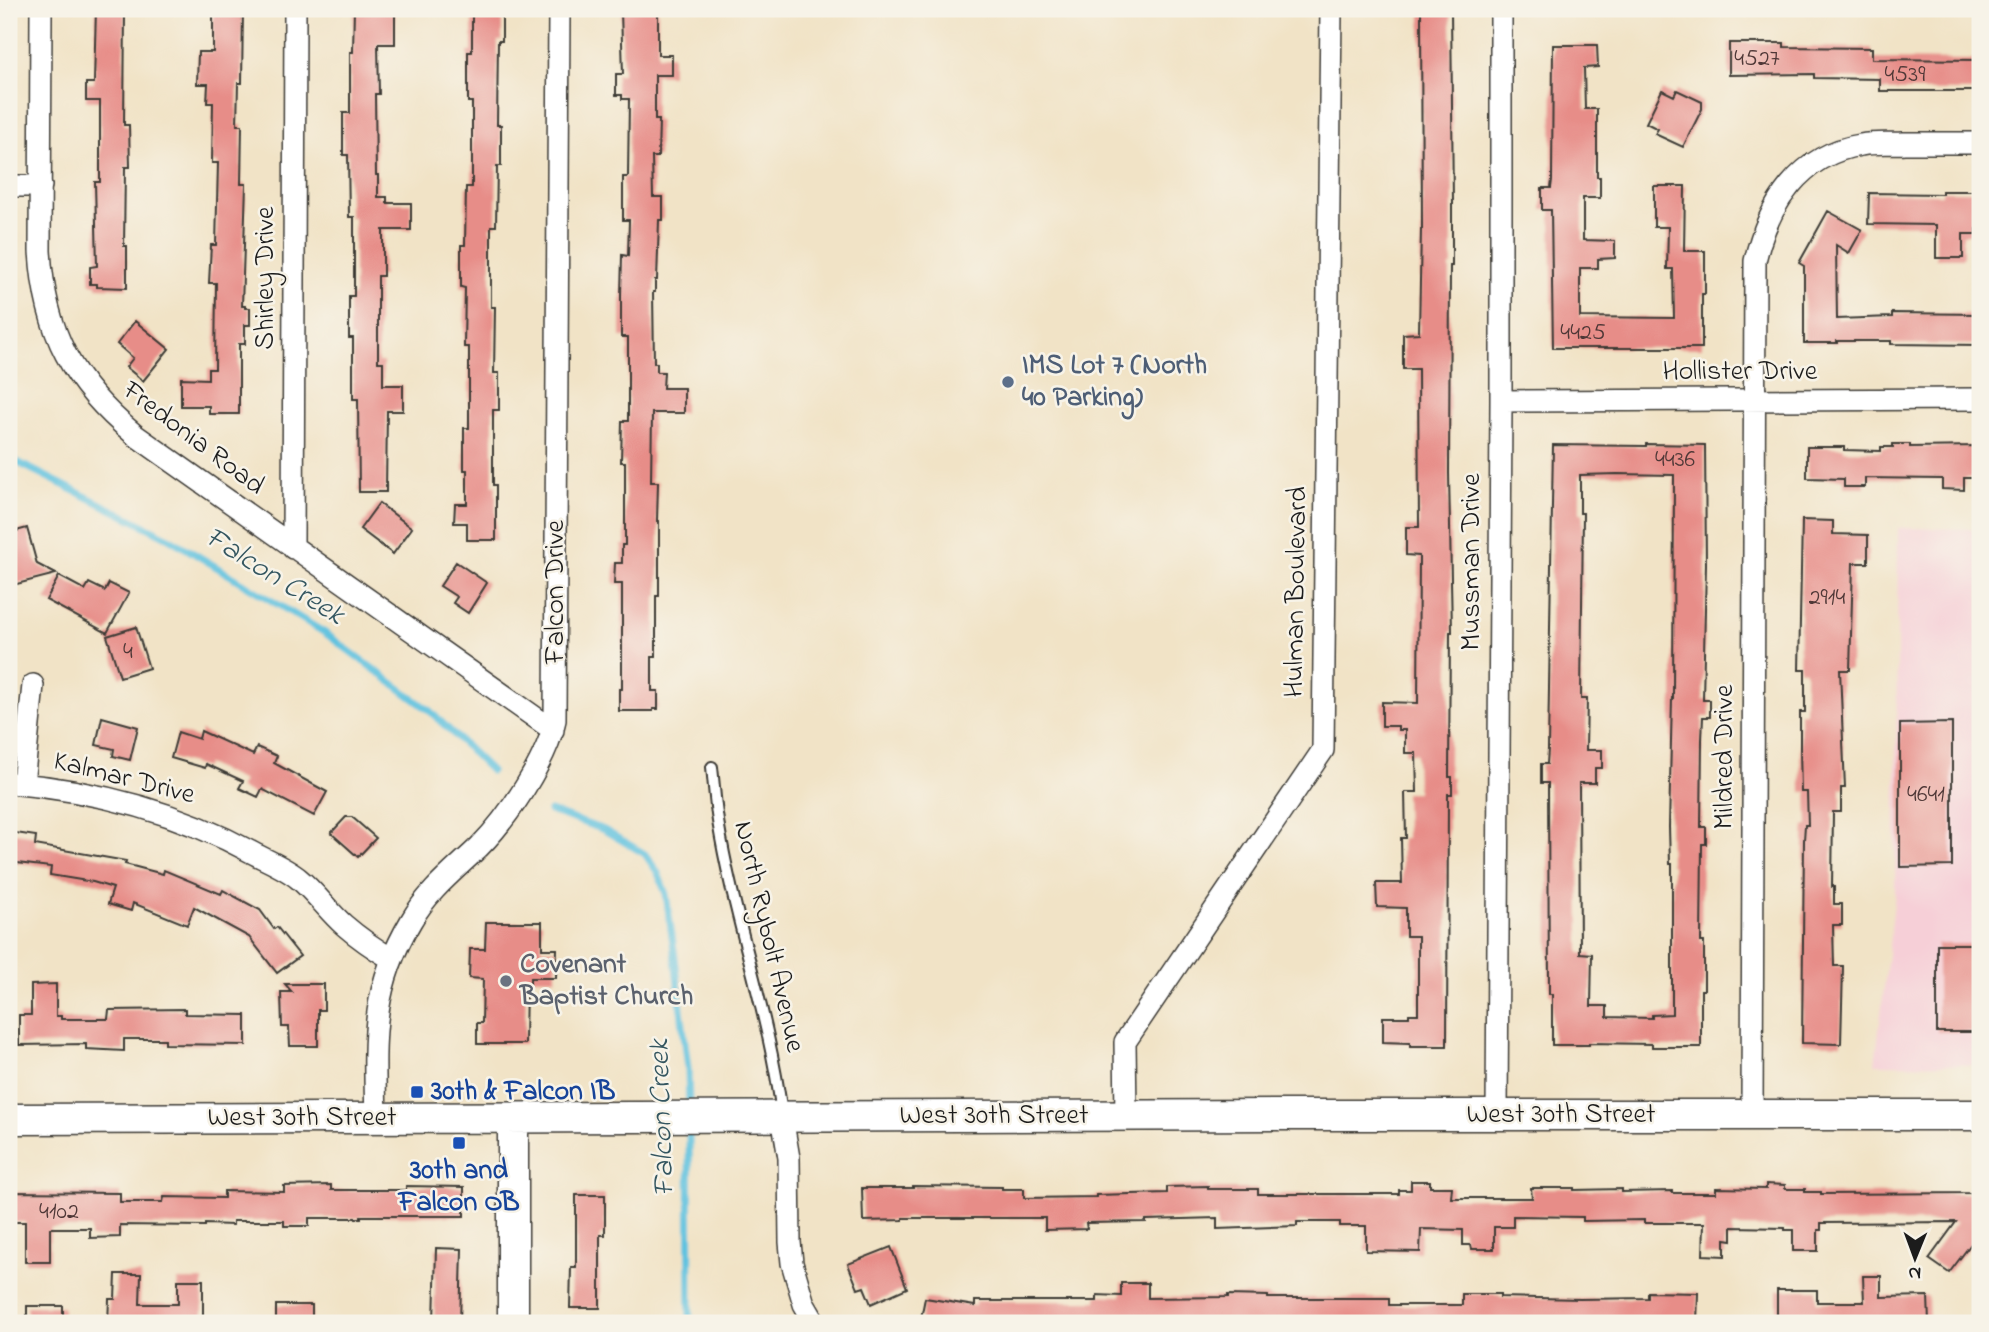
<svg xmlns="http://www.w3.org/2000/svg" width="1989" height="1332" viewBox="0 0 1989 1332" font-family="'Indie Flower',sans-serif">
<rect width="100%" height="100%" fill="#f7f3e8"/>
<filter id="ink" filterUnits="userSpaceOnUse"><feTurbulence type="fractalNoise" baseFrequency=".0143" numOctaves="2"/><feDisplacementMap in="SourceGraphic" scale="14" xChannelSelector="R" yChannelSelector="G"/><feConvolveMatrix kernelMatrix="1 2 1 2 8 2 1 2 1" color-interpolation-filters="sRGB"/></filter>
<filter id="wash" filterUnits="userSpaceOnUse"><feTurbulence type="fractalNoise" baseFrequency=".00686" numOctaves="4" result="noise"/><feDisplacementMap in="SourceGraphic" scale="28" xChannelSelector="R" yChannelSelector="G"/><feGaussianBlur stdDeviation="1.57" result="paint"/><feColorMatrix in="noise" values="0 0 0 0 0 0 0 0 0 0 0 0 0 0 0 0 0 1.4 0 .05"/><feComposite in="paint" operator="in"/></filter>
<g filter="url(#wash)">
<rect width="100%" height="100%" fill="#f1e3c6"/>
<!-- built -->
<path fill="#f6cfd7" d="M1898 528 1980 529V1065L1875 1064 1895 895Z"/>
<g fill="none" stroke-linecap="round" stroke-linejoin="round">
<!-- stream -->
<path stroke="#61c2df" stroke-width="7" d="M9 458 167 537 325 633 429 710 491 771
M550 811 604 830 645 854 658 873 666 894 674 950 688 1068 689 1109
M689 1124 690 1323"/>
</g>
<g id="blocks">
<!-- building -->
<path fill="#e78d88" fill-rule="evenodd" d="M96 9H125L124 125H129L130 167H125L124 246H127V288L97 287V284H90V267L97 266 95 182H100V101H86V83H94Z
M213 9H243L242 83H238L237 125H242L241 184H246L242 306H245V308H250V325H245V344H239V414H209V406H181V378L208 379V369H215L216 283H209L211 245H216L218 163H212L213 103H207L208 84H197L198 52H213Z
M354 9H395V44H378L379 94H375L376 175H378V197H387V203H411V230H383V276H378V362H383V385H403V411H387L386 492H359L358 399H353V338H349V296H354V217H349L348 155H343V113H350V52H353Z
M472 9H502V41H498L497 125H501V166H497L496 226H491V307H495L494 373H499V410H493V485H496V540H467V523H454L455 504H467V470H464V428H469V347H464L465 288 461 287V245H465L466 187H472V102H468V52H472Z
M629 9H658V55H672V75H655V120H659L658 157H652L653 197H663V220H659L657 280H655V292H653L654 363H657V372H664L663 388H684V413H652L651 482H658L657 521H659V596H656V657H652V691H658V709H653V711H619V689H622V584H614L615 563H622V545H625V462H621L622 421H628V337H621V296L622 255 628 256 629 220H623V177H628L629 99H622V95H616V74H623L621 11H629Z
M1421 9H1451L1453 204H1452V266H1450L1449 473 1452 632H1450L1449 777H1452V794H1448L1447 1046H1410V1043L1383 1042V1017H1409V1014H1418V936H1406V908L1377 907 1376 883H1402L1401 838H1406L1405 792H1417L1416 753H1405V730H1398V726H1382V702L1418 703 1419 556 1406 555V527H1419L1418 369H1403V334L1419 333 1421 229H1422Z
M1729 43H1784V47L1872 48V59L1980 60V91H1880V79L1814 78V74L1729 75Z
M1553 45H1597L1598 67 1584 68 1585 109H1597V177H1600V198H1583V240L1615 241V258L1598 259V268H1580V317L1674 318 1673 269H1667L1668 227H1654V186H1685L1684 251H1705V294H1702V348H1553L1551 210H1542V188H1551L1552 180Z
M1662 90 1674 96 1677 90 1702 102V109L1683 147 1655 134 1658 129 1646 123Z
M1942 191H1980V224H1977V234H1963V258H1936V225L1868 224 1869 193 1942 194Z
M1828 211 1862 230 1849 253 1836 245 1837 319 1892 317V313L1980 314V345L1891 344V341H1837V343H1804V266L1799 263Z
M135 321 169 349 143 381 126 367 133 358 117 344Z
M1646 444 1705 445 1706 564 1703 700H1710V717H1703L1702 740 1701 827H1706V844H1702L1701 942H1704V990H1701V1047H1652V1044L1589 1043V1045H1552V994H1549L1548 783H1541V764H1547L1548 749 1553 445 1646 446ZM1617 474 1674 475 1673 698H1672L1669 827 1670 864H1672V1014L1652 1015V1018L1607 1017V1006H1591L1592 954 1580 953 1579 783H1595V768H1602V750H1586L1587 699H1581L1583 513H1580V475Z
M1893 444H1910V447L1980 446V478H1964V490L1942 489V479L1865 478V487H1844V479L1807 478V447H1844V450L1881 451V447H1893Z
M379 503 412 528 393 554 360 529Z
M1802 520 1833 521V534L1868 535V563H1853L1850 670H1840L1845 788H1841V812H1833L1832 887H1834V904H1842V925H1833L1834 966H1843L1841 1043 1840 1044 1802 1043 1804 840 1805 825H1808L1807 792H1801L1800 747V712H1805V670H1799Z
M27 528 37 564 56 574 9 586V533Z
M456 562 487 583 468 613 453 603 457 597 440 586Z
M59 576 85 590 89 583 105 591 109 583 129 593 107 633 46 600Z
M136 627 149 668 120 677 107 636Z
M102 717 138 727 130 760 113 756 114 749 96 745Z
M1952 723V866L1900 867V724Z
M201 731 253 755 257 747 277 756 274 763 327 792 314 816 262 789 258 797 239 788 243 781 206 764 205 768 171 758 178 732 199 739Z
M346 817H352L376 838 358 857 331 833Z
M9 832 36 836 35 845 126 861 125 864 163 874 164 870 221 894 223 890 260 910 274 929 277 927 300 956 277 973 249 937 194 907 187 925 133 903 131 911 108 904 113 888 93 882 50 875 51 867 9 862Z
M486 922H542V949H557L556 978H530V984H526L525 1044H477V1023H482L483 979 469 978 470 949H485Z
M1937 944H1980V1032H1937Z
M56 984V1016H61V1019H108L109 1010 185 1009V1014L246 1015V1045L165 1044V1039H124V1051L86 1049V1044L19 1045V1015H31V985Z
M285 984H324V1010H318V1046H290L289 1027H282L281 992H292Z
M1411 1181H1430V1187H1452L1451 1198H1532L1531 1188H1574V1190L1622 1189V1192L1672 1191V1193H1716V1188L1766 1189V1184L1785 1185V1189H1805V1192H1821V1194L1977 1193 1980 1188V1232L1949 1273 1929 1259 1956 1222 1821 1223V1230H1818V1251H1793V1230H1785V1228L1732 1227V1240L1725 1239V1256L1703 1255 1704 1223H1644V1220L1583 1221V1217L1513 1216V1227H1494V1249H1472L1471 1245H1463V1230L1421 1229 1420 1252 1366 1251V1226H1340V1222H1297V1226L1217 1229V1218L1146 1220V1222L1086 1223 1087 1229 1045 1230V1218H903V1220L863 1221 862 1188H913V1186L1002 1187V1189H1024V1198L1096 1197V1195L1167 1193V1187L1208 1186V1189H1258V1194H1399V1190H1411Z
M331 1185V1190H406V1186L464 1187V1216H361V1218H309V1226H284V1221H233V1225L205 1224V1226L120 1225V1237L90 1238V1228H50V1262H25V1222H9V1192L120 1193V1202H163L164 1197 224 1198V1191L284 1192V1186Z
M576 1195H605V1235H600V1308H570L571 1267H576Z
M891 1247 907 1288 871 1304 864 1287 858 1289 848 1264Z
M436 1248 462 1249 460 1323H434Z
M116 1274H141L140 1304H178V1280H203V1323H108L109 1299H115Z
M1863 1276H1881V1297L1928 1296 1929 1323 1777 1322V1290H1817V1302H1864Z
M1121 1283H1148V1298L1228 1297V1295L1268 1296V1298H1389V1305H1462V1294H1500V1297L1580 1299 1648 1298V1292L1698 1293 1697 1323H920L925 1298 975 1306V1301H1097V1295L1121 1296Z
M276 1305H312V1323H276Z
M27 1306H63V1323H27Z"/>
</g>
</g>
<g filter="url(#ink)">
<use href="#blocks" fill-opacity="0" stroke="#3c3a36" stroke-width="2"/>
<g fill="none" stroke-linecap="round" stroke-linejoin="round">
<!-- lane casing -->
<g stroke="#3c3a36" stroke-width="14">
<path id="lane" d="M712 767C714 785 715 803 718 821 734 920 769 1014 782 1114"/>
</g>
<!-- street casing -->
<g stroke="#3c3a36" stroke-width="24">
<path id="street" d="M41 9 40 251C45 333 72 383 135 435L553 730
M9 186H41
M1501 401 1980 399
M293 548 295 9
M9 783C94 790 178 812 253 853 268 861 286 868 299 879 316 893 328 911 344 925 359 938 375 949 392 959
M23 784 33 685
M1752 1114 1755 261C1768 205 1800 154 1861 145 1875 142 1890 144 1904 143 1930 143 1955 143 1980 143
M1126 1115 1125 1042 1323 750 1331 9
M1497 1115 1501 401V9
M782 1117 789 1158 790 1242 792 1263 804 1304 815 1323
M376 1118C374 1041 370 990 411 921 428 891 454 871 479 847 508 818 547 760 555 720L559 9"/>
</g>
<!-- secondary casing -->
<g stroke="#3c3a36" stroke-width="33">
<path id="secondary" d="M513 1118V1323
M9 1119 1292 1115H1980"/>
</g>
<!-- lane -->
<use href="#lane" stroke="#fff" stroke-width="10"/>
<!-- street -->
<use href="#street" stroke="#fff" stroke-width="21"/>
<!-- secondary -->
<use href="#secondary" stroke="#fff" stroke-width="30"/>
</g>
</g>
<!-- markers -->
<circle fill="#5c6f8a" stroke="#f7f3e8" stroke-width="2.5" cx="1008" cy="382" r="7"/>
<circle fill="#6b7280" stroke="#f7f3e8" stroke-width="2.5" cx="506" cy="981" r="7"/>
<g fill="#1a4fb4" stroke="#f7f3e8" stroke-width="2.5">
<rect x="410" y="1085" width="14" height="14" rx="3.5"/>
<rect x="452" y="1136" width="14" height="14" rx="3.5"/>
</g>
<g text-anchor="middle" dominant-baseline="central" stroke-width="5" stroke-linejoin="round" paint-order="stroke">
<!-- number labels -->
<g font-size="24" fill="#4f3837">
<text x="1757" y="59">4527</text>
<text x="1905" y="75">4539</text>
<text x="1583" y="333">4425</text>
<text x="1675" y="460">4436</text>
<text x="1827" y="598">2914</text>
<text x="128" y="652">4</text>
<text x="1926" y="795">4641</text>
<text x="59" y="1212">4102</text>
</g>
<!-- street labels -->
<g font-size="28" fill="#1c1c1c" stroke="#f7f3e8">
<text transform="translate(266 278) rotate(-90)">Shirley Drive</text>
<text x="1740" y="372">Hollister Drive</text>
<text transform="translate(193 439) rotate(37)">Fredonia Road</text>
<text transform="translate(1472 562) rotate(-90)">Mussman Drive</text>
<text transform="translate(556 592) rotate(-90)">Falcon Drive</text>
<text transform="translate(1297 592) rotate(-89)">Hulman Boulevard</text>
<text transform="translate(1725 757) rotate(-90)">Mildred Drive</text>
<text transform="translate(124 779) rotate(14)">Kalmar Drive</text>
<text transform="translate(768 937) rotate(77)">North Rybolt Avenue</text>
<text x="1561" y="1115">West 30th Street</text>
<text x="994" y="1116">West 30th Street</text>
<text x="302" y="1118">West 30th Street</text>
</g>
<!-- service labels -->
<g font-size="28" font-weight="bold" fill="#4e5e75" stroke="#f7f3e8" text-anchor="start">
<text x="1022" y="366">IMS Lot 7 (North<tspan x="1022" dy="32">40 Parking)</tspan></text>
</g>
<!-- worship labels -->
<g font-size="28" font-weight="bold" fill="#5b616d" stroke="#f7f3e8" text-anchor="start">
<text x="520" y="965">Covenant<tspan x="520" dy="32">Baptist Church</tspan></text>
</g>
<!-- transit labels -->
<g font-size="28" font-weight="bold" fill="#164399" stroke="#f7f3e8" text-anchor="start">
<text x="431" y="1092">30th &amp; Falcon IB</text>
<text x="459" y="1171" text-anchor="middle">30th and<tspan x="459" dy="32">Falcon OB</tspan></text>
</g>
<!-- water labels -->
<g font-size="30" font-style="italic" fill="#345660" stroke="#f7f3e8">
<text transform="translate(274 577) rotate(32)">Falcon Creek</text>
<text transform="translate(663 1118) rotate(-92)">Falcon Creek</text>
</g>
</g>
<!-- margin -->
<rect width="1989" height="1332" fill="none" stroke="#f7f3e8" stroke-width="35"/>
<!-- north arrow -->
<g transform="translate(1915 1258) rotate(181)" stroke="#f7f3e8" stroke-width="5" paint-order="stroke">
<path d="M0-5L12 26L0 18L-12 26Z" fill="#1c1c1c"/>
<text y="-10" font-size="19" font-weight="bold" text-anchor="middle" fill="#1c1c1c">N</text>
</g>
</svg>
